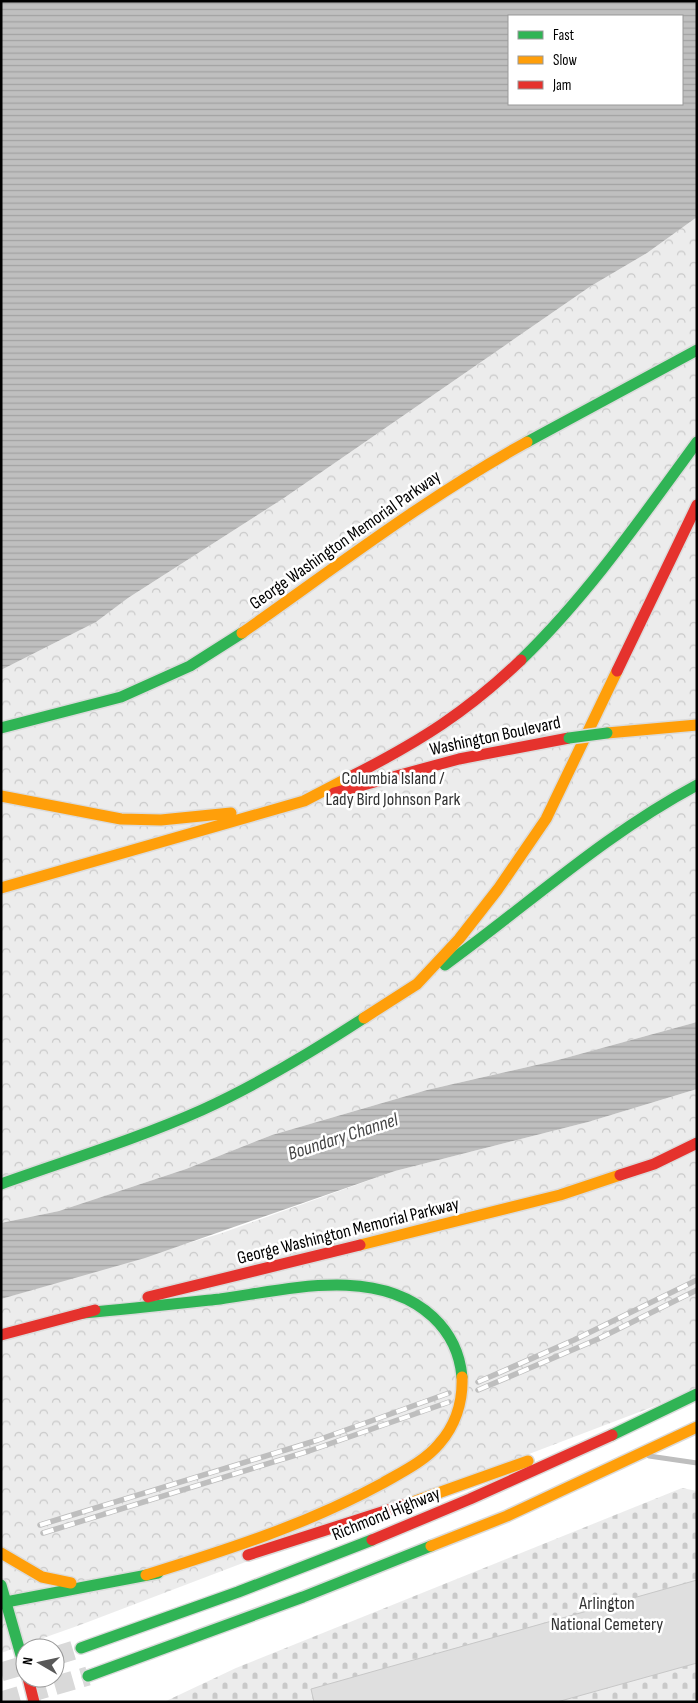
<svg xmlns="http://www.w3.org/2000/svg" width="698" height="1703" viewBox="0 0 698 1703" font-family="'Sofia Sans Condensed',sans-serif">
<defs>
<pattern id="forest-crowns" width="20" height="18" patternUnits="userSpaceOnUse" patternTransform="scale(1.25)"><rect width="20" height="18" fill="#ececec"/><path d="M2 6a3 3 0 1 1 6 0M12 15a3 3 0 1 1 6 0" fill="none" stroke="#c9c9c9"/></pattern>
<pattern id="cemetery-stones" width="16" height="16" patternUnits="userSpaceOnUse" patternTransform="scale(1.25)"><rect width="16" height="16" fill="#ececec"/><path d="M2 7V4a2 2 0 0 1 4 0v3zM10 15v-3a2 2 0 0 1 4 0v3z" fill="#c9c9c9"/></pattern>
<pattern id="water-rules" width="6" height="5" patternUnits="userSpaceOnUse" patternTransform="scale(1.25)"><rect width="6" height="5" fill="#bfbfbf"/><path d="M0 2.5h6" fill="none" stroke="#a2a2a2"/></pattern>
</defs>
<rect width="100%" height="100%" fill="#fff"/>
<!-- forest -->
<path fill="url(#forest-crowns)" d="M697 217V1022L558 1060 427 1090 272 1135 186 1169 59 1211 1 1223V670L96 622 128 598 284 498 591 286 647 253Z
M697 1089V1390L80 1625 1 1653V1299L222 1233 395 1171 588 1122Z"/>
<!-- cemetery -->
<path fill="url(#cemetery-stones)" d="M682 1488 697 1491V1702H164L236 1668Z"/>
<!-- water -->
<path fill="url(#water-rules)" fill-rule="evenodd" d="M1 1H697V217L647 253 591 286 284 498 128 598 96 622 1 670ZM509 16H682V104H509Z
M697 1022V1089L588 1122 395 1171 145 1258 1 1299V1223L59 1211 186 1169 272 1135 427 1090 558 1060Z"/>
<!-- building -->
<path fill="#dfdfdf" stroke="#c7c7c7" d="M697 1580V1663L557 1702H314L311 1689Z"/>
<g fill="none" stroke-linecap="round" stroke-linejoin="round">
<!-- highway-tunnel -->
<path stroke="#d9d9d9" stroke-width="19" stroke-dasharray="19 9" stroke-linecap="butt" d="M55 1656 81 1648
M1 1672 25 1665
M1 1701 88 1676"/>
<!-- fast casing -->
<g stroke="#dbdbdb" stroke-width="14">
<path id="fast" d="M527 442 697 350
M521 660C588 595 642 517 697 442
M1 728 121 697 190 666 242 633
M445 965C529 904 605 834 697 785
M1 1184C68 1160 137 1139 202 1110 259 1084 312 1052 364 1018
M83 1313C129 1309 174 1304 220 1299 286 1290 377 1265 433 1317 450 1333 460 1354 462 1377
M612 1435 697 1394
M1 1585 25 1669
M6 1602 158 1573
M81 1648 238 1592 372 1540
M88 1676 303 1597 431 1546"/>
</g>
<!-- slow casing -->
<g stroke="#dbdbdb" stroke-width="14">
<path id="slow" d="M242 633C336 567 427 497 527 442
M607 733 697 725
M1 796 121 819 161 820 231 813
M1 888 304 801 354 775
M364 1018 417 984 459 939 498 889 546 819 617 671
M360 1245 560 1195 620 1175
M410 1503 528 1461
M431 1546 507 1516 697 1427
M1 1553 42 1577 71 1583
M146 1575C227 1550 308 1524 383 1483 402 1472 425 1461 439 1444 455 1426 463 1402 462 1377"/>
</g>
<!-- jam casing -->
<g stroke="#dbdbdb" stroke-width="14">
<path id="jam" d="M617 671 697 505
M354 775C420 741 467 712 521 660
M334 793 459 759 569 738
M620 1175 654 1164 697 1143
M148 1297 360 1245
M1 1335 95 1310
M372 1540 470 1499 612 1435
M248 1555 410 1503
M28 1678 34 1702"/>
</g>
<!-- lane -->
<path stroke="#bebebe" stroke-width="5" d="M649 1456 697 1463"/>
<!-- fast -->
<use href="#fast" stroke="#30b455" stroke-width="11"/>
<!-- slow -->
<use href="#slow" stroke="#ff9f0a" stroke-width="11"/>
<!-- jam -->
<use href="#jam" stroke="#e5322d" stroke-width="11"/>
<!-- rail casing -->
<g stroke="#bebebe" stroke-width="5.5">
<path id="rail" d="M478 1382 574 1340 697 1280
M478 1390 598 1339 697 1290
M40 1525 318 1440 449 1393
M43 1533 309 1451 449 1402"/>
</g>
<!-- rail -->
<use href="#rail" stroke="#fff" stroke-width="4" stroke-dasharray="11" stroke-linecap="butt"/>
<!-- fast-bridge casing -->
<g stroke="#dbdbdb" stroke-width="14" stroke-linecap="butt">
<path id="fast-bridge" d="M569 738 607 733"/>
</g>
<!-- fast-bridge -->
<use href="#fast-bridge" stroke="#30b455" stroke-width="11"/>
</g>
<g text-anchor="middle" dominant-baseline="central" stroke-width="5" stroke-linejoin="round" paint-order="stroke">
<!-- street labels -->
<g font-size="18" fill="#000" stroke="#fff">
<text transform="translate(345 540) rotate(-35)">George Washington Memorial Parkway</text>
<text transform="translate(495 736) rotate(-12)">Washington Boulevard</text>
<text transform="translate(348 1231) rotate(-14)">George Washington Memorial Parkway</text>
<text transform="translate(386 1514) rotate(-22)">Richmond Highway</text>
</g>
<!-- park labels -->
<g font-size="18" fill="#333" stroke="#fff">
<text x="393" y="778">Columbia Island /<tspan x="393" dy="21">Lady Bird Johnson Park</tspan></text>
<text x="607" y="1603">Arlington<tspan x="607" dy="21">National Cemetery</tspan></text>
</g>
<!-- water labels -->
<g font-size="19" font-style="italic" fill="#444" stroke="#fff">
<text transform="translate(343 1137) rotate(-18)">Boundary Channel</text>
</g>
</g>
<!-- border -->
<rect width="698" height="1703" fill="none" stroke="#000000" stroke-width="5"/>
<!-- legend -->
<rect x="508" y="15" width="175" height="90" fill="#ffffff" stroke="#999999"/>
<rect x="518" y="31" width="25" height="8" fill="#30b455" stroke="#999999"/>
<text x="553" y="40" font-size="15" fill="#000000">Fast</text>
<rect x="518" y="56" width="25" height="8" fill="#ff9f0a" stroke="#999999"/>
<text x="553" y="65" font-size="15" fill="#000000">Slow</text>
<rect x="518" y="81" width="25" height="8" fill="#e5322d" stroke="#999999"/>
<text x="553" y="90" font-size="15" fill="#000000">Jam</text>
<!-- north arrow -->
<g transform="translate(40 1663) rotate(279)"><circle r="24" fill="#ffffff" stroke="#999999"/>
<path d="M0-4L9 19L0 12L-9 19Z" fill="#595959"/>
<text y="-8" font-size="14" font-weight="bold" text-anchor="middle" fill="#000000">N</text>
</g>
</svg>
